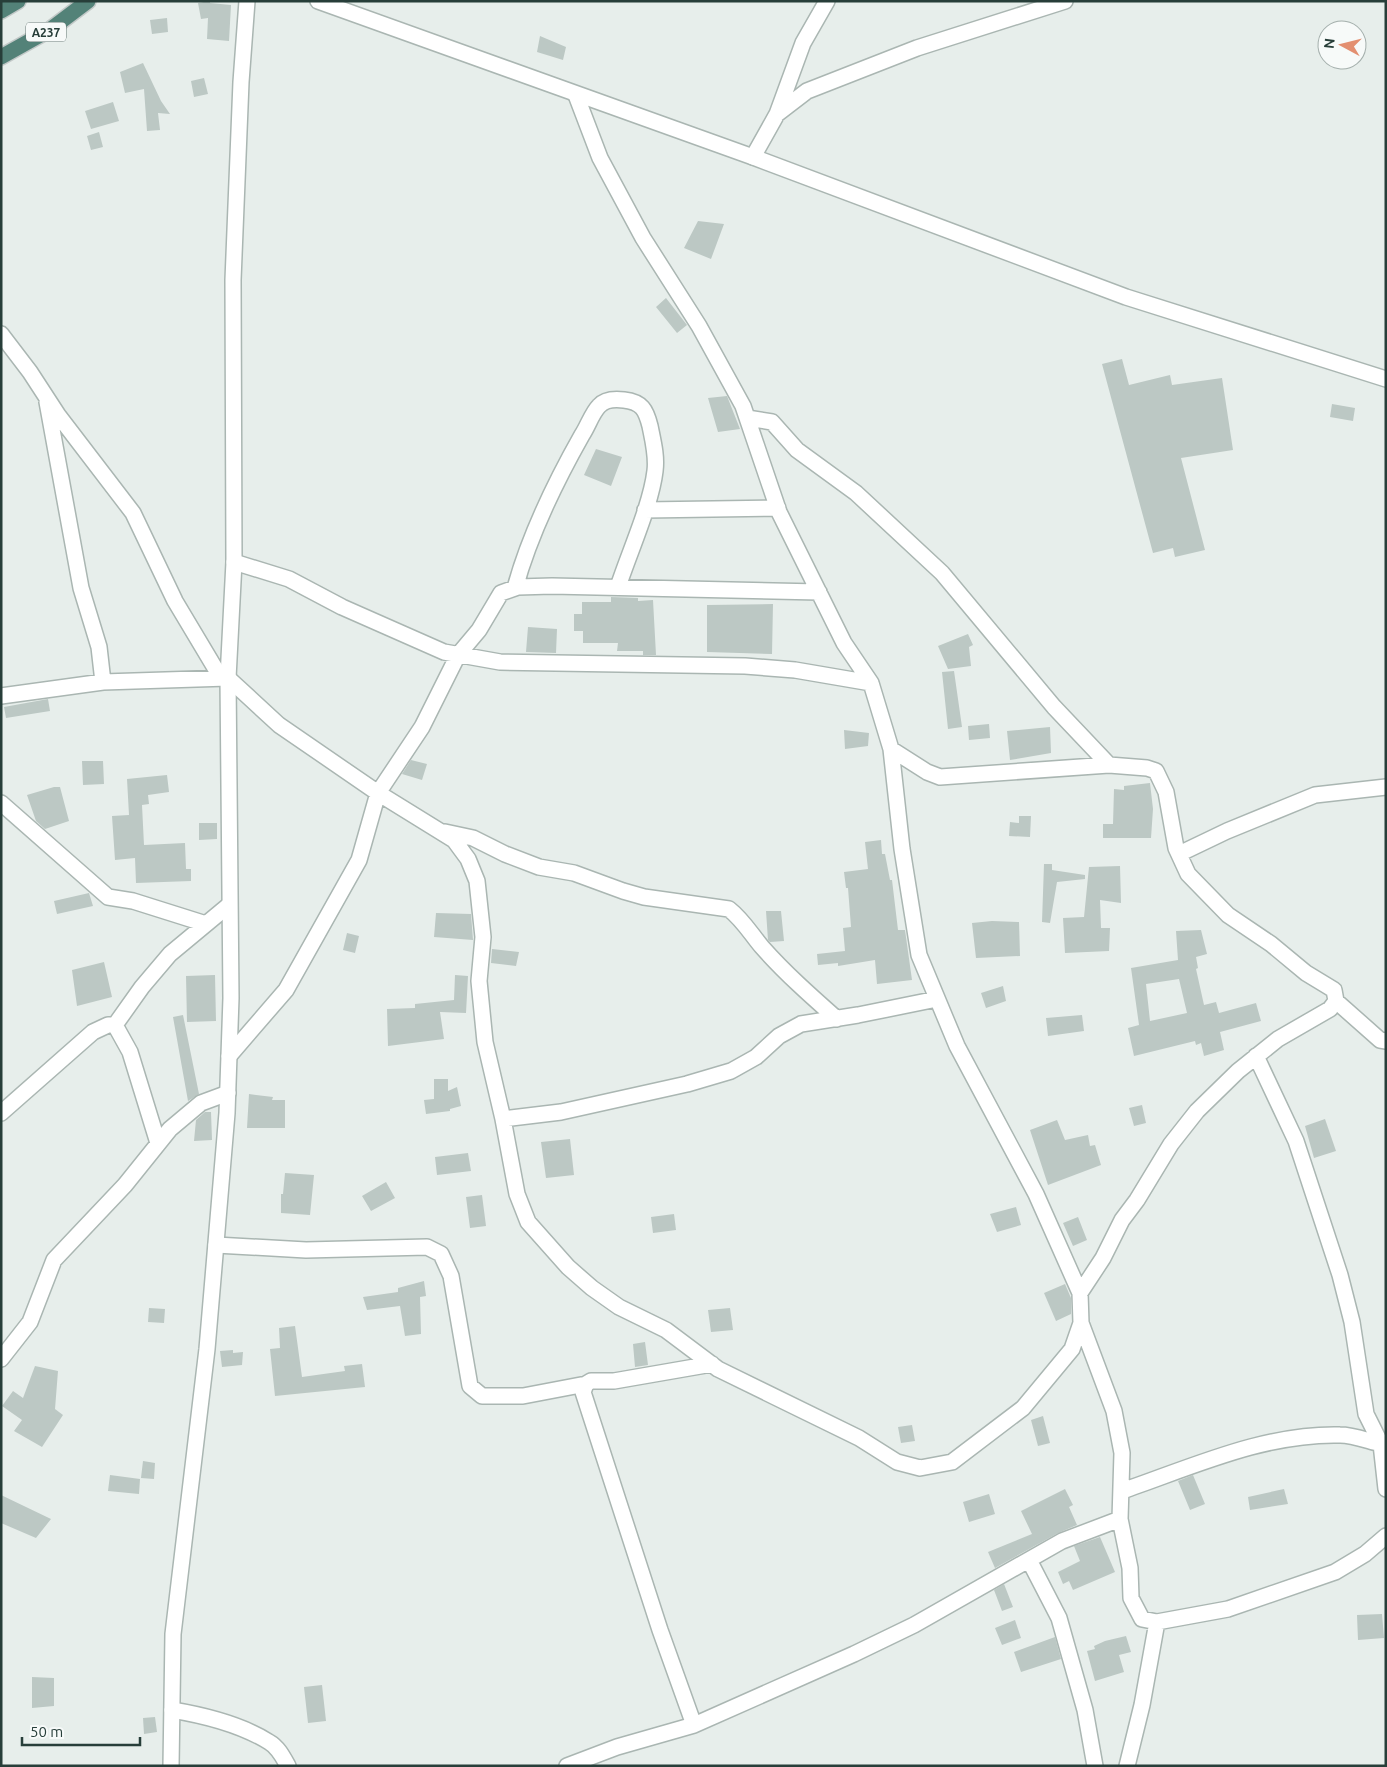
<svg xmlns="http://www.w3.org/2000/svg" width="1387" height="1767" viewBox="0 0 1387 1767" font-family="Ubuntu,sans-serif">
<rect width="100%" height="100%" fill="#e7eeeb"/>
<!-- building -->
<path fill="#bcc8c4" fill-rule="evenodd" d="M210 1V3L231 5 229 41 207 39 208 18 201 19 198 3Z
M167 18 168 32 152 34 150 20Z
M540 36 566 47 563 60 537 52Z
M143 63 161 101 170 114 158 113 160 130 147 131 144 89 125 93 120 72Z
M204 78 208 94 194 97 191 81Z
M113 102 119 121 91 129 85 111Z
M99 132 103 147 91 150 87 136Z
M698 221 724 224 711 259 684 248Z
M666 298 687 325 677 333 656 307Z
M1122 359 1129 385 1170 375 1172 385 1222 378 1233 450 1181 458 1205 550 1175 557 1173 548 1153 553 1102 364Z
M727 396 740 429 718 432 708 398Z
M1332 404 1355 408 1353 421 1330 417Z
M596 449 622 457 611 486 584 475Z
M611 597 638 598V601L653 600 656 655H643V651H617L618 643H583V631H574V614H582V602H611Z
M773 604 772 654 707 652V605Z
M528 627 557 629 556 653 526 652Z
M968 634 973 645 969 647 971 666 948 669 938 646Z
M954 671 962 727 948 729 942 672Z
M48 699 50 711 6 718 4 707Z
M989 724 990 738 969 740 968 726Z
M1050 727 1051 753 1010 760 1007 731Z
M844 730 869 733 868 746 845 749Z
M411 760 427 764 422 780 402 774Z
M82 761H103L104 784 83 785Z
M167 775 169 792 148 795 149 804 142 805 144 845 185 843 186 869H191V881L136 883 135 858 115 860 112 816 129 815 127 779Z
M1150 783 1153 809 1151 838H1103V824H1113L1114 789 1124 790V786Z
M54 787H60L69 821 45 829 36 821 27 795Z
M1019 816H1031L1030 837 1009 836 1010 822 1019 823Z
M199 823H217V839L199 840Z
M881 840 882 854H885L890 880H892L898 930H905L912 980 877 984 875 960 838 966V963L818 965 817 954 845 951 843 928 851 927 848 888H846L844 872 868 869 865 842Z
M1044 864H1052V870L1085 875V879L1057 882 1050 923 1042 922Z
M1120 866 1121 903 1100 900 1101 928H1110L1109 951 1065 953 1063 918 1084 917 1089 867Z
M89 893 93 906 57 914 54 901Z
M766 911H781L784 941 770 942 768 940Z
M436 913 471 914 473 940 434 937Z
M992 921 1019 922 1020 956 976 958 972 923Z
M1201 930 1207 954 1196 957 1198 968 1196 969 1204 1005 1216 1002 1219 1013 1256 1003 1261 1021 1220 1032 1224 1050 1204 1056 1201 1043 1196 1045 1195 1041 1134 1056 1128 1028 1139 1025 1131 968 1178 960 1176 931ZM1179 979 1187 1013 1150 1021 1146 984Z
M347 933 359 936 355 953 343 950Z
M492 949 519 952 516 966 491 963Z
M104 962 112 997 77 1006 72 970Z
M215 975 216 1021 187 1022 186 976Z
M455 975 468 976 466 1013 440 1012 444 1039 388 1046 387 1009 415 1008V1004L454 1000Z
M1003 986 1006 1001 986 1008 981 993Z
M183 1015 199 1094 188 1101 173 1017Z
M1082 1015 1084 1031 1048 1036 1046 1018Z
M434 1079H448V1091L457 1087 461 1106 450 1109V1111L426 1114 424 1100 434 1099Z
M249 1094 273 1097 272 1100H285V1128H247Z
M1142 1105 1146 1123 1134 1126 1129 1108Z
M205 1112H211L212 1140 194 1141 196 1120Z
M1325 1119 1336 1151 1314 1158 1305 1126Z
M1057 1120 1065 1140 1088 1135 1090 1146 1095 1145 1101 1165 1048 1185 1030 1130Z
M570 1139 574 1175 546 1178 541 1142Z
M468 1153 471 1171 437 1175 435 1157Z
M285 1173 314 1175 310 1215 281 1213V1194H283Z
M386 1182 395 1198 371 1211 362 1196Z
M482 1195 486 1226 470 1228 466 1197Z
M1016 1207 1021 1225 997 1232 990 1214Z
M674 1214 676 1230 653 1233 651 1217Z
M1078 1217 1087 1240 1073 1246 1063 1223Z
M424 1281 426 1296 420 1297 421 1334 405 1336 400 1306 367 1310 363 1297 398 1292V1288Z
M1065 1284 1071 1298V1314L1056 1321 1044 1293Z
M149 1308 165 1309 164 1323 148 1322Z
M730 1308 733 1330 711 1332 708 1310Z
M295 1326 302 1377 345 1371 344 1366 362 1364 365 1387 275 1396 270 1349 280 1348 279 1328Z
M645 1342 648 1365 635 1367 633 1344Z
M233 1350V1353L243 1352 242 1365 222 1367 220 1351Z
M35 1366 58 1371 55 1409 63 1415 42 1447 14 1431 22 1420 2 1406 13 1391 23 1398Z
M1043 1416 1050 1443 1038 1446 1031 1420Z
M912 1425 915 1441 901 1443 898 1427Z
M143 1461 155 1463 154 1479 141 1478Z
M110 1475 140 1479 139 1494 108 1491Z
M1193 1475 1205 1504 1190 1510 1178 1481Z
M1065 1489 1073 1505 1069 1507 1077 1525 1058 1533 995 1568 988 1552 1032 1534 1021 1511Z
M1284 1489 1288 1504 1250 1510 1248 1497Z
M989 1494 995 1514 969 1522 963 1502Z
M1 1495 51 1519 36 1538 1 1523Z
M1100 1537 1115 1572 1073 1590 1069 1581 1063 1584 1058 1572 1080 1561 1074 1546Z
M1004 1584 1013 1607 1002 1611 994 1590Z
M1382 1614 1384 1638 1358 1640 1357 1615Z
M1015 1620 1021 1638 1002 1645 995 1628Z
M1126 1636 1131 1652 1119 1655 1124 1672 1095 1681 1087 1651 1095 1649 1094 1646 1105 1641Z
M1055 1637 1061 1659 1021 1672 1014 1652Z
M32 1677 54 1678V1706L32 1708Z
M322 1685 326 1721 308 1723 304 1687Z
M155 1717 157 1732 144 1734 143 1718Z"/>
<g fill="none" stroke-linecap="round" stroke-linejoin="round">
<!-- minor casing -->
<g stroke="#aab6b2" stroke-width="18">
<path id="minor" d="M576 95 600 158 643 238 699 326 743 406 779 512 844 643 871 683 891 749 902 849 919 955 957 1046 1036 1194 1080 1293 1081 1323 1114 1411 1122 1453 1120 1519 1130 1568 1131 1598 1142 1619 1157 1622 1228 1609 1335 1572 1365 1554 1386 1536
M777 114 803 43 827 1
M753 157 777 114 807 91 917 48 1065 1
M1 334 30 372 58 415 133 513 175 601 221 678
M47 402 81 588 99 647 103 682
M747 418 772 422 797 450 856 493 942 573 1054 707 1109 765
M645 510 778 508
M234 562 289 579 342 607 444 652 500 662 745 666 795 670 871 683
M515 588C529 537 556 481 582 435 588 426 592 413 599 406 605 399 616 399 624 400 642 402 646 410 650 426 653 441 657 456 655 471 651 505 629 553 618 587
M1 696 103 682 228 678 279 725 378 793 454 840 468 859 477 881 483 937 479 981 485 1042 503 1119 517 1194 528 1222 568 1267 592 1288 619 1307 666 1330 718 1369 859 1438 897 1462 920 1468 952 1462 1023 1408 1072 1349 1081 1323
M891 749 927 772 940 777 1109 765 1147 768 1156 771 1166 792 1176 848 1188 874 1228 915 1271 944 1306 973 1334 990 1336 1001 1330 1009 1278 1039 1238 1071 1197 1111 1171 1144 1137 1200 1122 1220 1103 1258 1080 1293
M1 803 108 897 133 901 206 924
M445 832 473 838 505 854 539 867 574 873 623 891 644 897 729 909C743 920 751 934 762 947 785 973 811 996 837 1019
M1179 854 1227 831 1315 795 1386 787
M1336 1001 1380 1040 1386 1041
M115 1025 142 987 170 954 229 905
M115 1025 130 1052 158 1143
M229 1056 286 990 359 860 378 793 422 727 458 655 479 630 501 593 518 587 552 586 819 592
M1256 1056 1296 1141 1340 1275 1352 1322 1366 1414 1381 1444 1386 1489
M1 1113 93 1032 108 1025H115
M503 1119 561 1112 687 1084 731 1071 756 1057 779 1036 801 1024 858 1015 937 999
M216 1245 306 1250 427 1247 441 1254 451 1276 470 1386 482 1396H523L586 1384
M1 1359 30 1322 54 1260 125 1185 170 1129 201 1103 228 1093
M1122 1491C1192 1467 1265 1433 1340 1435 1353 1435 1368 1441 1381 1444
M1029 1560 1059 1618 1085 1710 1095 1766
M172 1710C202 1715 242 1725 269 1742 278 1747 283 1757 288 1766
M694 1725 660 1630 583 1392 586 1384 591 1381H614L712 1364
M567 1766 617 1747 694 1725 854 1654 914 1625 1062 1541 1120 1519
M1127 1766 1142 1705 1157 1622"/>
</g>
<!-- tertiary casing -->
<g stroke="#aab6b2" stroke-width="18">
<path id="tertiary" d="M318 1 753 157 1126 297 1386 379
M171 1766 173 1634 207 1349 227 1113 231 998 228 678 234 562 233 280 241 82 247 1"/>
</g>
<!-- trunk casing -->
<g stroke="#c3c9c8" stroke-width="18">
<path id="trunk" d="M1 11 18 1
M1 57 51 29 88 1"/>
</g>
<!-- minor -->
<use href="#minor" stroke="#fff" stroke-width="15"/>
<!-- tertiary -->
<use href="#tertiary" stroke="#fff" stroke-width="15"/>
<!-- trunk -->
<use href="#trunk" stroke="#538278" stroke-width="15"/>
</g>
<g text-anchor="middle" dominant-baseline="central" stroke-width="5" stroke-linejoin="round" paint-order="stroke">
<!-- shield labels -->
<rect fill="#f7faf9" stroke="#657673" stroke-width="1" x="26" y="22.5" width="40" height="19" rx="4"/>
<g font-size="12" font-weight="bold" fill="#273e39">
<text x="46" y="32">A237</text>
</g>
</g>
<!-- border -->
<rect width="1387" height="1767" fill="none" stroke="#273e39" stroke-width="5"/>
<!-- north arrow -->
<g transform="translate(1342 45) rotate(277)"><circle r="24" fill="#f7faf9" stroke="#a4afac"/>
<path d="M0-4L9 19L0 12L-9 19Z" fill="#e38f70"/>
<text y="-8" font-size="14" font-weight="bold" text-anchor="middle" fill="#273e39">N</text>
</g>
<!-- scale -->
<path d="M22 1737v8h118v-8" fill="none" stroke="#273e39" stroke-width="2.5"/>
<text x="30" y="1737" font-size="15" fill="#273e39" stroke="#f7faf9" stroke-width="4" paint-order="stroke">50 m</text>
</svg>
